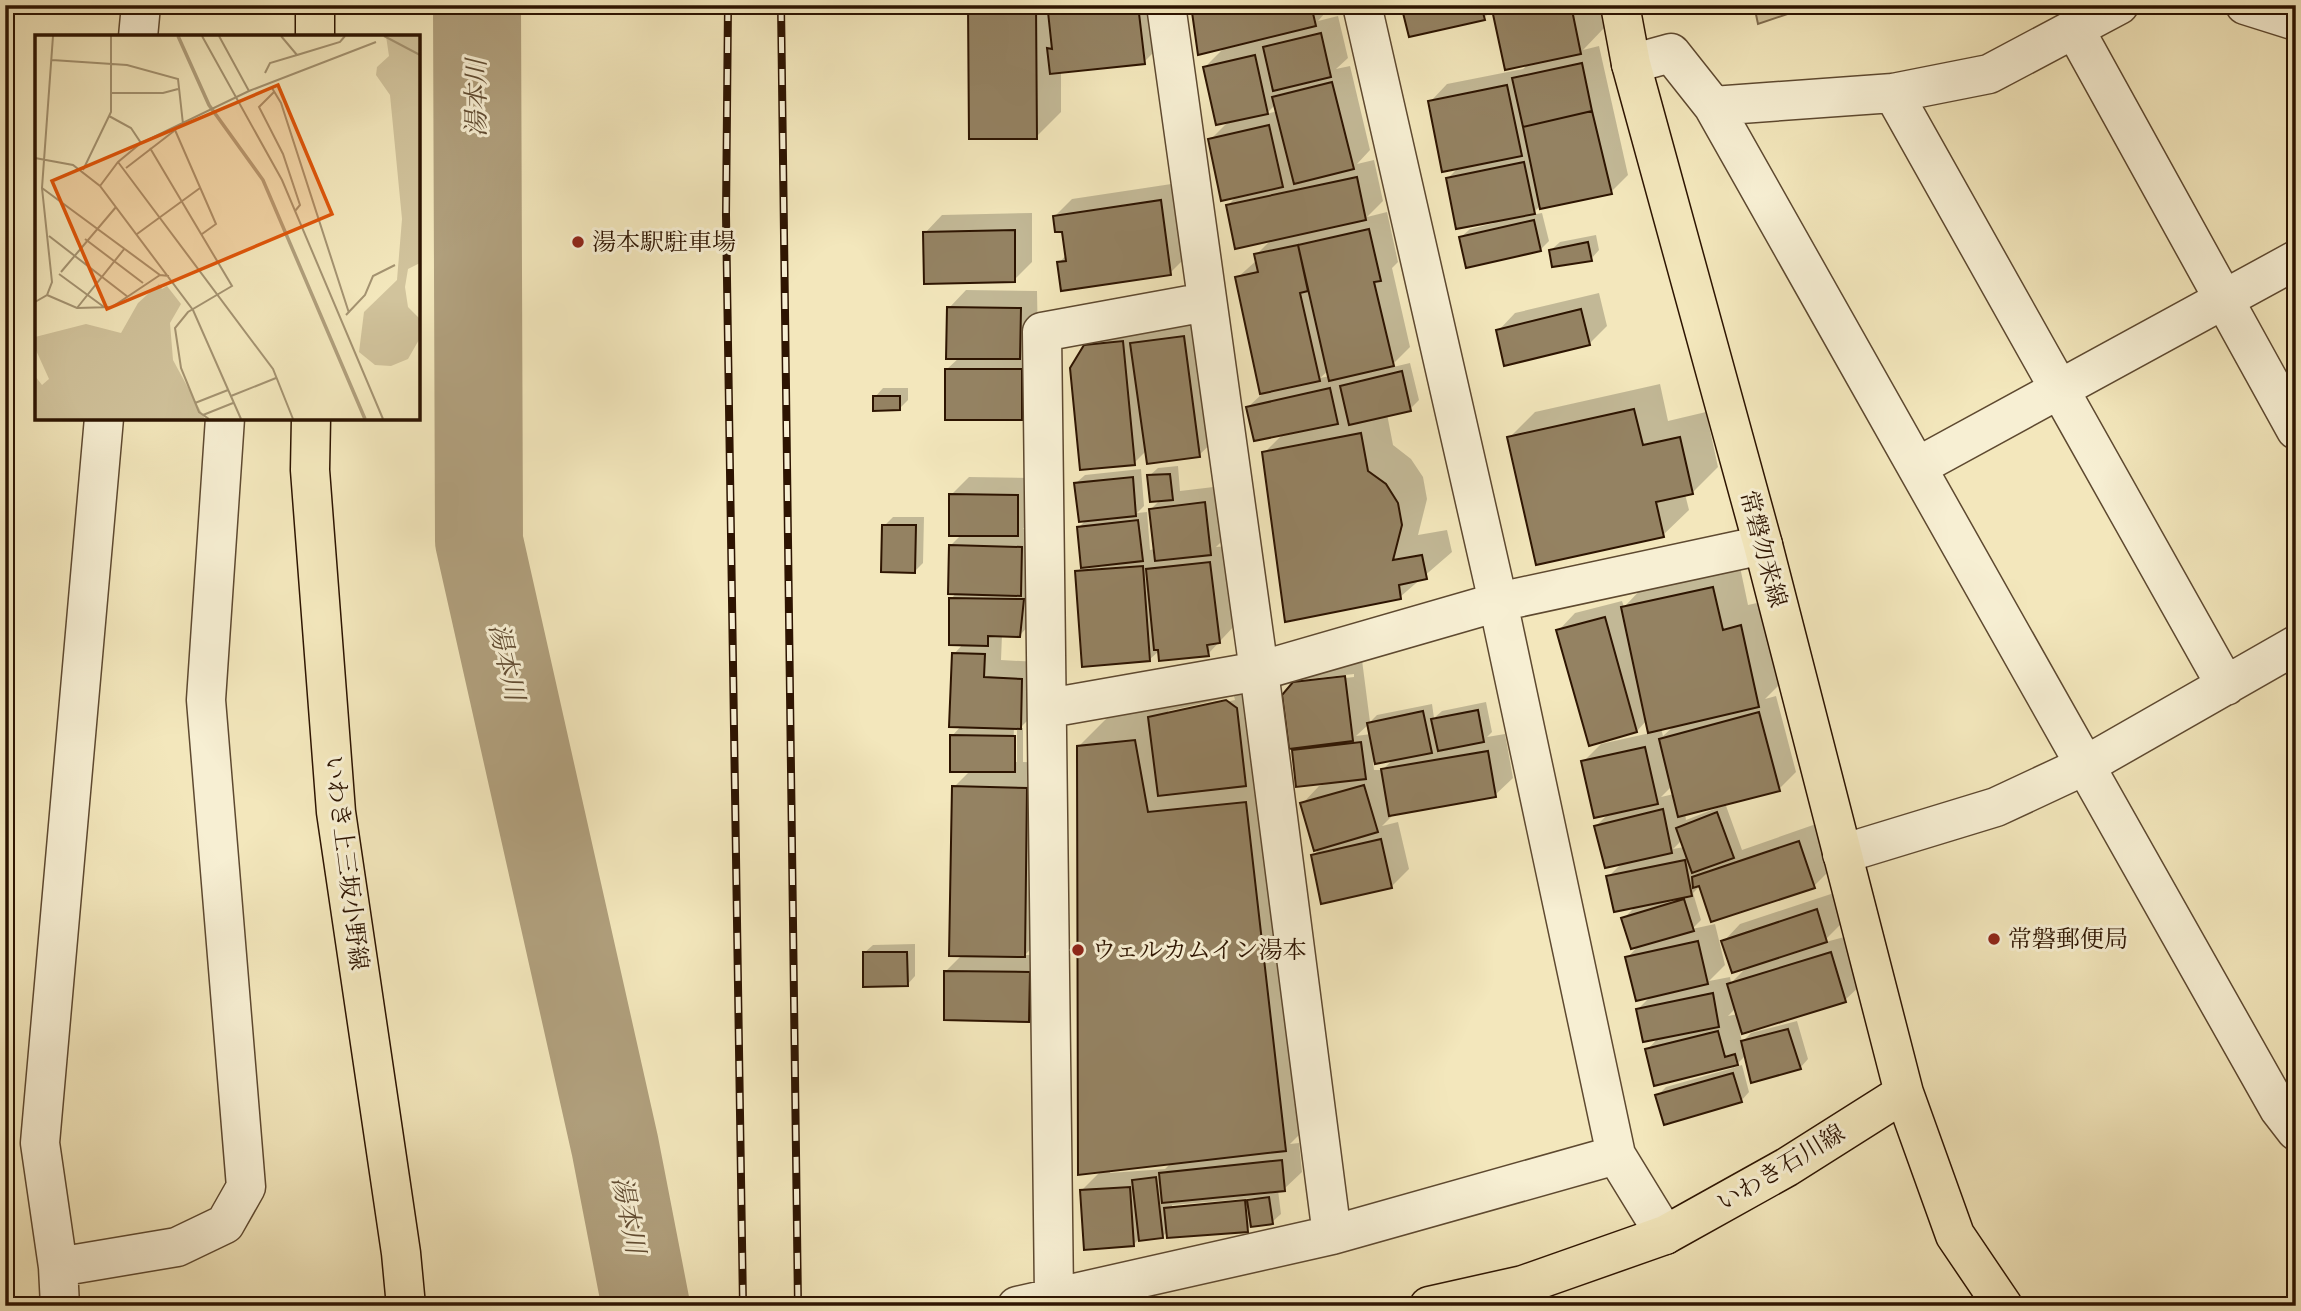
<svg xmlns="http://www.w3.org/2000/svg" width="2301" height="1311" viewBox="0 0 2301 1311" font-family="'IM FELL Double Pica','Noto Serif JP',serif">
<rect width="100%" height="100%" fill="#f3e7bc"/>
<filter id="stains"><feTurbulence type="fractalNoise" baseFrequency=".00286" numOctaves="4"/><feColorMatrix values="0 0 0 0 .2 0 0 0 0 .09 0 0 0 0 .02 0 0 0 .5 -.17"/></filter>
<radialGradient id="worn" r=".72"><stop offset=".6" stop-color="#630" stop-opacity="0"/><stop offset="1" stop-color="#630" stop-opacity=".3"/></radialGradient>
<!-- green -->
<path fill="#d1c39c" stroke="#7f6c4e" stroke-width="2" d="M1754 5H1814L1758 24Z"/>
<!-- shadow -->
<path fill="#0003" fill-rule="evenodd" d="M970 5H1157L1161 45 1144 62 1061 71V112L1036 137Z
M1193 5H1332L1318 21 1338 16 1348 58 1336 69 1350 66 1370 150 1357 164 1374 160 1383 201 1367 217 1387 212 1398 262 1392 268 1410 347 1389 368 1410 363 1419 400 1410 409 1387 414 1393 445 1411 459 1423 477 1427 499 1418 535 1447 530 1452 552 1400 597 1264 453 1283 434 1248 407 1262 394 1237 278 1257 260 1256 255 1272 239 1228 205 1238 195 1210 140 1229 121 1205 67 1226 46ZM1276 104 1278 111 1266 114ZM1329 370 1330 376 1320 378Z
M1403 5H1601L1605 27 1583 50 1599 46 1628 175 1611 192 1541 205 1531 215 1542 213 1549 241 1540 250 1461 237 1470 229 1494 223 1493 220 1448 178 1459 167 1430 102 1447 84 1523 69 1529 63 1494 8 1484 18Z
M1178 183 1188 255 1170 273 1059 263 1067 254 1064 230 1055 216 1072 199Z
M1032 213V262L1014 280 925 233 942 215Z
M1596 235 1599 250 1591 259 1551 250 1560 242Z
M966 290 1037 291 1039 401 1021 419 947 369 960 357 949 308Z
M1599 293 1607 326 1589 344 1498 331 1515 313Z
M1201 319 1217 438 1199 455 1147 450 1134 463 1085 346 1103 328 1140 325 1141 334 1150 326Z
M1660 384 1668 421 1706 412 1718 467 1692 493 1685 494 1689 510 1663 535 1509 438 1535 412Z
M883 388H908V400L899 409 875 397Z
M1178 466 1180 491 1222 486 1228 535 1216 547 1228 546 1236 624 1208 654 1160 650 1149 660 1077 572 1083 566 1079 527 1086 520 1076 483 1085 475 1141 469 1144 506 1137 513 1147 512 1150 550 1155 549 1150 510 1161 499 1149 476 1158 468Z
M969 477 1035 478V517L1023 529 1039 530 1037 617 1020 635H1002L1001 660 1039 662 1038 710 1020 728H1023V762L1052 763 1050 929 1025 955H1046V1003L1028 1020 946 971 963 954 954 787 971 770 952 736 962 725 954 654 964 643 951 599 957 592 951 545 962 534 951 495ZM1014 727H1017V762H1013Z
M893 517H924L923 563 915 571 884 526Z
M1739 562 1748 605 1766 601 1784 680 1765 699 1776 696 1796 772 1779 789 1725 803 1742 850 1816 824 1831 869 1814 886 1701 885 1693 893 1701 920 1692 929 1715 924 1725 965 1709 981 1730 977 1731 983 1748 966 1723 942 1740 924 1834 893 1843 922 1822 943 1848 936 1863 983 1845 1000 1740 1033 1742 1042 1751 1033 1797 1021 1808 1059 1800 1068 1746 1055 1733 1068 1742 1065 1749 1092 1741 1101 1657 1096 1666 1087 1733 1068 1732 1065 1647 1050 1659 1037 1638 1009 1652 995 1627 958 1640 944 1623 919 1636 906 1608 877 1623 862 1596 826 1609 813 1583 762 1601 744 1650 733 1647 720 1637 731 1558 631 1575 613 1622 601 1624 607 1648 582ZM1675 725 1663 736 1661 728ZM1672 786 1674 794 1661 797ZM1722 804V806L1686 820 1685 813ZM1682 840 1684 847 1673 849ZM1736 1008 1738 1014 1728 1016Z
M1362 660 1370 722 1377 715 1432 704 1434 718 1442 711 1486 702 1492 732 1487 737 1505 734 1513 778 1495 795 1395 813 1382 826 1398 822 1409 869 1392 886 1313 856 1321 847 1302 804 1319 786 1329 783 1293 751 1298 746 1294 683 1313 665ZM1354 674V677L1300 683V680ZM1369 724 1371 734 1356 736ZM1395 758 1382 770H1374L1373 762Z
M1244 683 1317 1117 1290 1144 1299 1143 1302 1172 1284 1189 1278 1190 1281 1214 1272 1222 1252 1225 1247 1230 1168 1231 1163 1236 1139 1239 1133 1245 1081 1191 1102 1170 1078 747 1111 714 1157 710 1167 700ZM1234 696 1235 700 1168 714V711ZM1172 1162 1165 1169 1110 1173V1169ZM1254 1198V1201L1172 1209V1205Z
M915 944V976L907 985 864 953 873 945Z"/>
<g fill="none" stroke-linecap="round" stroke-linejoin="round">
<!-- river -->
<path stroke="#b09f7c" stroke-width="88" d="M477 5 479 541 615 1146 646 1306"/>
</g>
<!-- building -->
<path fill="#948262" stroke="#2d1401" stroke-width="2" d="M968 5H1036L1037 139H969Z
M1112 5H1138L1145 64 1050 74 1047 48 1052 49 1048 12Z
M1191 5H1311L1316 26 1198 55Z
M1401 5H1481L1485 20 1409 37Z
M1491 5H1571L1581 54 1505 70Z
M1321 33 1331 77 1273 91 1263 47Z
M1255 55 1268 114 1216 125 1203 67Z
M1582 63 1592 111 1523 127 1512 78Z
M1332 82 1354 169 1294 184 1272 97Z
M1507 85 1522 156 1442 172 1428 101Z
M1592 111 1612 194 1540 209 1523 127Z
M1269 125 1283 187 1221 201 1208 139Z
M1524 162 1535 214 1456 229 1446 178Z
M1357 177 1366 220 1235 249 1226 205Z
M1161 200 1171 275 1061 291 1057 262 1066 261 1062 232H1055L1053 216Z
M1534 220 1541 251 1466 268 1459 237Z
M1369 229 1381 281 1374 282 1394 366 1329 381 1298 245Z
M1015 230V282L924 284 923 232Z
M1588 242 1592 261 1552 267 1549 250Z
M1298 245 1308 291 1300 293 1320 381 1260 394 1235 277 1258 272 1254 254Z
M947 307 1021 308 1020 359H946Z
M1581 309 1590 345 1504 366 1496 330Z
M1184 336 1200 457 1147 464 1130 343Z
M1123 341 1135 465 1080 470 1070 368 1084 345Z
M945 369H1022V420H945Z
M1402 371 1411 411 1349 425 1340 386Z
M1330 388 1338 424 1254 441 1246 407Z
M873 396H900V410L873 411Z
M1634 409 1643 445 1680 437 1693 494 1656 502 1664 537 1536 565 1507 437Z
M1361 433 1368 471 1386 484 1398 503 1402 525 1393 560 1422 555 1427 579 1399 585 1401 599 1285 622 1262 452Z
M1170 474 1173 500 1150 502 1147 475Z
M1133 477 1136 516 1079 522 1074 483Z
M949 494 1018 495V536H949Z
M1205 502 1211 555 1155 561 1149 509Z
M1138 520 1143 561 1081 568 1077 527Z
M882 525H916L915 573 881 572Z
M949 545 1022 547 1021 596 948 594Z
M1210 562 1220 643 1207 645 1209 656 1159 661 1158 650H1154L1146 569Z
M1143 566 1150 661 1082 667 1075 571Z
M1713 587 1723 630 1741 625 1759 707 1648 733 1621 607Z
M949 598 1024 599 1020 637 988 636V646L949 645Z
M1605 617 1637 732 1589 746 1556 630Z
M952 653 985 654 984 677 1022 679 1021 729 949 727Z
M1345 676 1353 741 1289 749 1282 695 1293 682Z
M1226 700 1237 708 1246 786 1158 796 1148 717Z
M1478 710 1484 742 1438 751 1431 719Z
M1423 711 1432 753 1375 764 1367 723Z
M1759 712 1780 791 1678 817 1659 739Z
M950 735 1015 736V772H950Z
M1135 740 1148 812 1246 802 1286 1151 1078 1175 1077 746Z
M1361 742 1366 779 1296 787 1292 750Z
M1645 747 1658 804 1594 818 1581 761Z
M1488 751 1496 797 1389 816 1381 769Z
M1364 785 1378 832 1314 851 1300 803Z
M952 786 1027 788 1025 957 949 956Z
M1663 809 1672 853 1605 868 1594 826Z
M1717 812 1734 858 1692 873 1676 828Z
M1381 839 1392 888 1321 904 1311 855Z
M1799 841 1815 888 1711 922 1699 886 1693 888 1692 877Z
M1685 860 1692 896 1614 912 1606 876Z
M1684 899 1694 931 1631 949 1621 918Z
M1817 909 1827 942 1732 973 1721 941Z
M1698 941 1708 984 1636 1001 1625 957Z
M863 952H907L908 986 863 987Z
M1831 952 1846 1002 1742 1034 1727 984Z
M944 971 1030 972 1029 1022 944 1020Z
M1713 993 1719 1027 1643 1042 1636 1009Z
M1788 1029 1801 1069 1751 1083 1741 1041Z
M1718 1031 1725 1057 1735 1054 1738 1065 1654 1086 1645 1049Z
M1733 1073 1742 1102 1664 1125 1655 1095Z
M1282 1160 1285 1191 1162 1203 1159 1173Z
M1156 1177 1163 1238 1139 1241 1132 1180Z
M1130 1187 1134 1246 1084 1250 1080 1190Z
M1269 1197 1273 1224 1251 1227 1247 1200Z
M1245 1200 1248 1232 1167 1238 1164 1208Z"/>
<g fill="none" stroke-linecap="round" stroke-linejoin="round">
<!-- street casing -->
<g stroke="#5e4930" stroke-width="41">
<path id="street" d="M1166 5 1259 671 1332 1235
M1362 5 1498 602 1616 1155 1665 1235
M2245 5 2296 21
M2075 30 2296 430
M138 37 141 5
M1631 64 1671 53 1713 106 2279 1109 2296 1131
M1893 93 2226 686
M1713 106 1893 93 1989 74 2119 5
M1917 467 2296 260
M1049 708 1259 671 1498 602 1763 545
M1842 854 1996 807 2086 765 2296 645
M58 1267 177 1247 225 1224 246 1187 206 700 225 418
M1054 1296 1042 332 1206 302
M60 1306 58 1267 40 1143 104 418
M1017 1306 1332 1235 1616 1155"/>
</g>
<!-- primary casing -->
<g stroke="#2d1401" stroke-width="41">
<path id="primary" d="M1620 5 1631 64 1763 545 1904 1093 1955 1235 2003 1306
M315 37V5
M311 418 310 470 336 812 401 1253 406 1306
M1429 1306 1523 1285 1665 1235 1787 1167 1904 1093"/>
</g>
<!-- street -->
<use href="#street" stroke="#f7efd3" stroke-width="38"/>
<!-- primary -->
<use href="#primary" stroke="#f3e7bc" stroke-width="38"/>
<!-- rail casing -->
<g stroke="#2d1401" stroke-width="8">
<path id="rail" d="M728 5 726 215 743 1306
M781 5 798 1306"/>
</g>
<!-- rail -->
<use href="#rail" stroke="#f7efd3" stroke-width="5" stroke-dasharray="16" stroke-linecap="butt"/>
</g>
<!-- markers -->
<g fill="#8f2418" stroke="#f7efd3" stroke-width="2.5">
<circle cx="578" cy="242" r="7"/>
<circle cx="1994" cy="939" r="7"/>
<circle cx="1078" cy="950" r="7"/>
</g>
<g text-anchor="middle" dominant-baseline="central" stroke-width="6" stroke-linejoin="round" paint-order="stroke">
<!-- poi labels -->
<g font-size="24" fill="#2d1401" stroke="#f7efd3" text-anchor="start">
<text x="592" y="242">湯本駅駐車場</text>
<text x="2008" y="939">常磐郵便局</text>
<text x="1092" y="950">ウェルカムイン湯本</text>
</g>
<!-- street labels -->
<g font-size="24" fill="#2d1401" stroke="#f7efd3">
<text transform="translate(1763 549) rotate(75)">常磐勿来線</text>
<text transform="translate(346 863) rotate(83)">いわき上三坂小野線</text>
<text transform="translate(1781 1168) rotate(-31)">いわき石川線</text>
</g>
<!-- water labels -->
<g font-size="26" font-style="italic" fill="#614c32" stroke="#f7efd3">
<text transform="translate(477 98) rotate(-90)">湯本川</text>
<text transform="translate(506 662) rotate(77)">湯本川</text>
<text transform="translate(628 1215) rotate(79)">湯本川</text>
</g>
</g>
<!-- overview -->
<g transform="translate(35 35)">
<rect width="385" height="385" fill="#f3e7bc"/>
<path d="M351 1H385V228L373 234 370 252 373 272 384 283 385 303 373 324 356 331 340 330 324 317 329 277 362 245 367 184 355 60 341 40 342 32 354 21ZM124 249 127 254 132 251 146 269 135 288 138 325 170 384H0V341L7 350 14 344 0 313V302L51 289 86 298 103 268Z" fill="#d1c39c"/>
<path fill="none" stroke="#b09f7c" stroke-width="3.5" d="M143 1 174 70 228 145 330 384"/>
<path fill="none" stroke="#a49371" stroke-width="2" d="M167 1 247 145 348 384M246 1 262 20 305 7 310 1M349 1 385 20M17 25 92 30 143 44 148 89M230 38 235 28 262 20M237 53 246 68 314 278M214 56 341 7M239 57 224 72 248 119 265 170 260 176M77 58H128L143 54M74 81 96 93 106 108M140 95 181 189 167 199M115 113 197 251 153 277 140 293 146 333 164 377 174 384M0 123 38 130 65 151 158 275 206 384M83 127 238 334 258 384M91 133 139 96M48 135 76 77V1M65 151 83 127 106 108 214 56 184 1M7 153 125 240 134 241M102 199 165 153M14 201 93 262M50 204 108 248M26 237 81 172M24 239 69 272M12 260 42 273 77 272 125 240M0 267 12 260 17 247 7 153 18 1M42 273 90 213M311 280 330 260 338 241 360 230M385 324V352M196 361 241 343M160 368 193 355M168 380 198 368"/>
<path fill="#df560b" fill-opacity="0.15" stroke="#df560b" stroke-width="3.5" d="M243 50 297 179 72 274 17 146Z"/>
<rect width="385" height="385" fill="none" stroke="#2d1401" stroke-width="3.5"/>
</g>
<!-- margin -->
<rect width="2301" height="1311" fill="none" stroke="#f3e7bc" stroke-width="28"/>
<rect x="7" y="7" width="2287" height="1297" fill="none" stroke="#2d1401" stroke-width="3.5"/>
<rect x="14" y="14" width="2273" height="1283" fill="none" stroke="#2d1401" stroke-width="2"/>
<rect width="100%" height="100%" filter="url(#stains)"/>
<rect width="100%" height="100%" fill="url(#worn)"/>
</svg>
